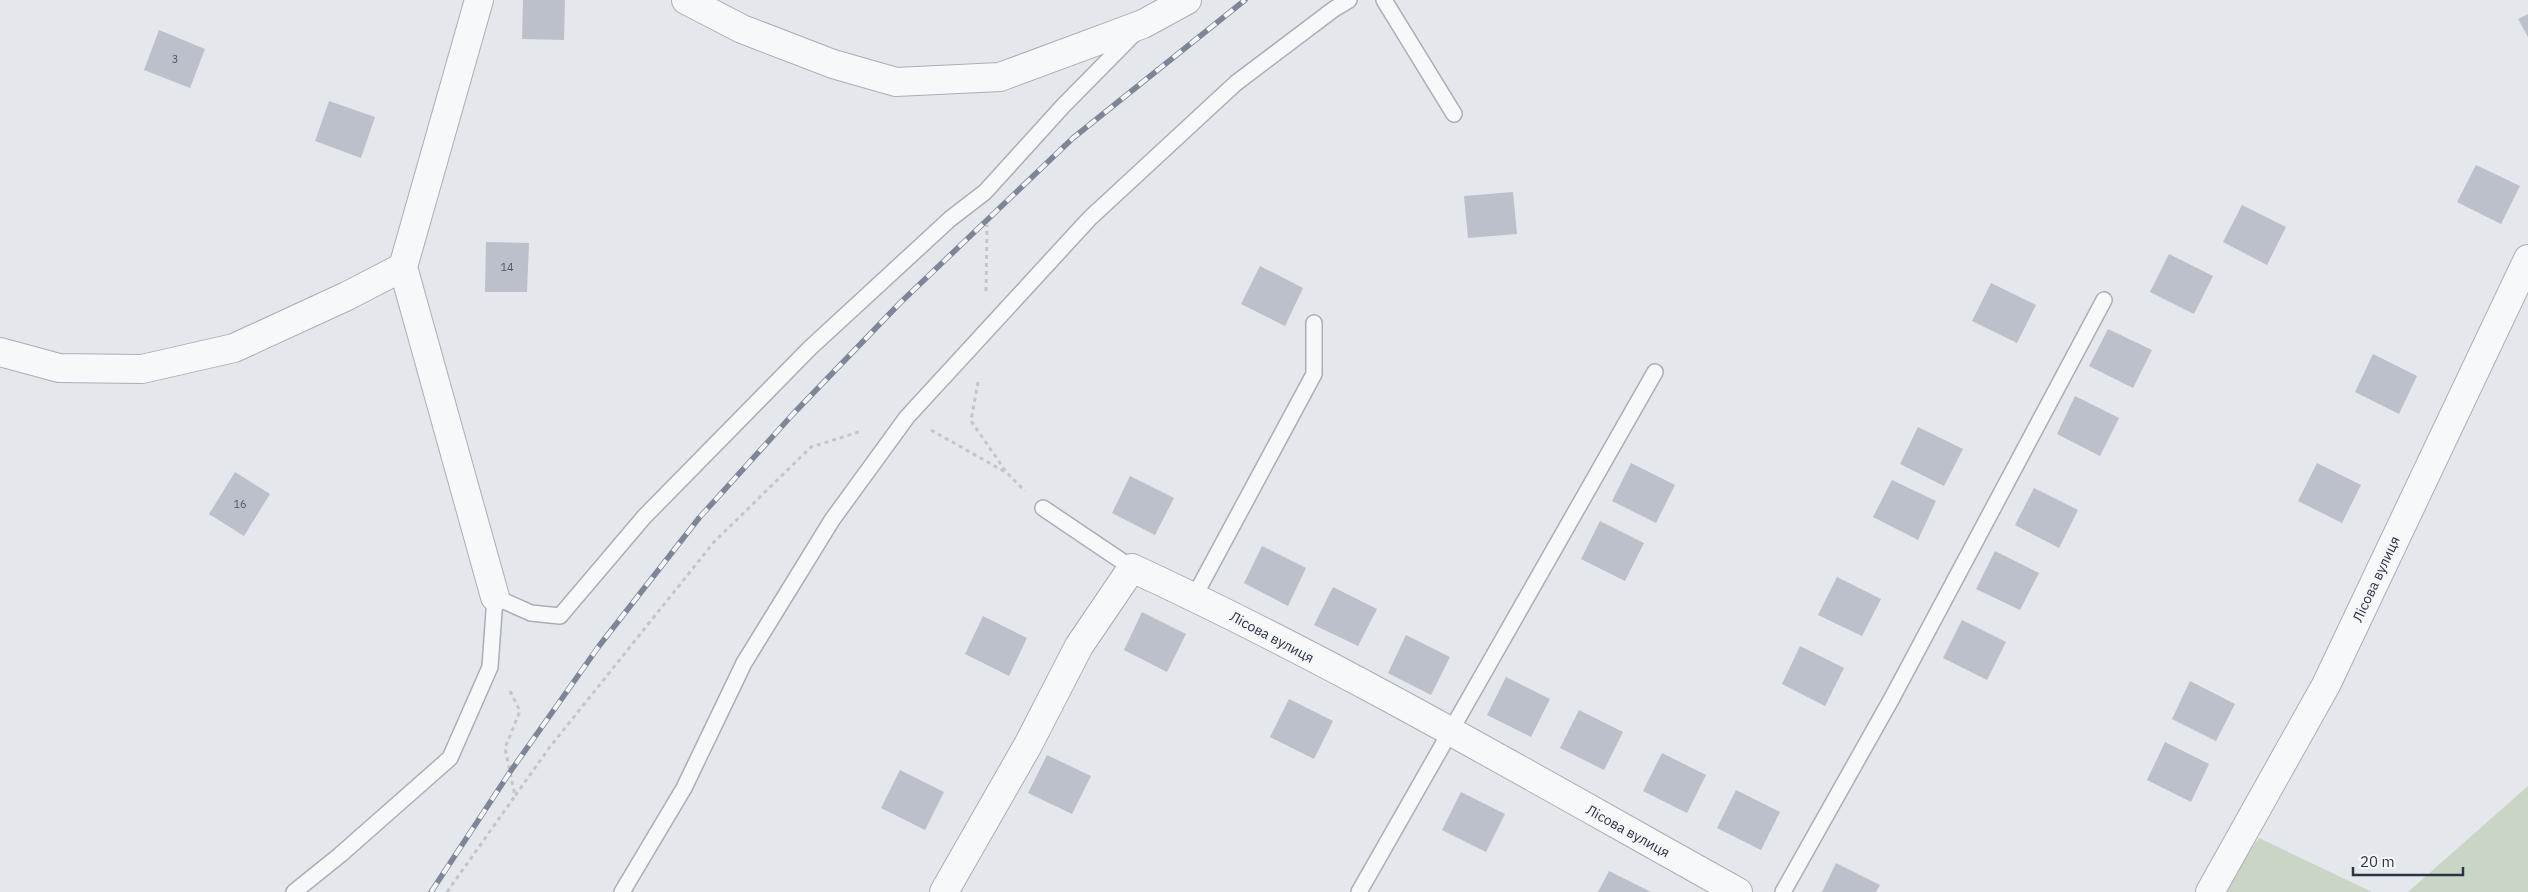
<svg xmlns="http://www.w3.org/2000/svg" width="2528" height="892" viewBox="0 0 2528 892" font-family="'IBM Plex Sans',sans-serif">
<rect width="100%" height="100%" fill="#e4e7ec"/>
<!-- green -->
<path fill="#c9d6c5" d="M2528 786V892H2408Z
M2259 838 2372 892H2221Z"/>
<!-- building -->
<path fill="#bbc0ca" d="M523 0H565L564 40 522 39Z
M2528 14V37L2518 19Z
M159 30 205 49 190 88 144 70Z
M329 101 375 117 361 158 315 141Z
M2476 165 2520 186 2501 224 2457 202Z
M1513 192 1517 234 1468 238 1464 196Z
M2242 205 2286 227 2267 265 2223 242Z
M486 242 529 243 527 292H485Z
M2169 254 2213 276 2194 314 2150 292Z
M1260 266 1303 288 1285 326 1241 304Z
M1991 283 2036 305 2017 343 1972 321Z
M2108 329 2152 350 2133 388 2089 366Z
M2373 354 2417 376 2399 414 2355 392Z
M2075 396 2119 418 2100 456 2057 434Z
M1918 427 1963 449 1944 486 1900 464Z
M1631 463 1675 485 1656 523 1612 501Z
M2317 463 2361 485 2342 523 2298 501Z
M235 472 270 494 244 536 209 514Z
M1130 476 1174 498 1155 535 1112 513Z
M1892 480 1936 501 1918 540 1873 517Z
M2034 488 2078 510 2059 548 2015 525Z
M1600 521 1644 543 1625 581 1581 559Z
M1262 546 1306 568 1288 606 1244 583Z
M1995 551 2039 573 2020 610 1976 589Z
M1837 577 1881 599 1862 636 1818 615Z
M1333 587 1377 609 1358 646 1314 625Z
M1142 612 1186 634 1167 672 1124 650Z
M983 616 1027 638 1009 676 965 654Z
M1962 620 2006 642 1987 680 1943 658Z
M1406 635 1450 657 1431 695 1388 673Z
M1800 646 1844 668 1825 706 1782 684Z
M1506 677 1550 699 1531 737 1487 715Z
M2190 681 2235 704 2216 741 2172 719Z
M1289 699 1333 721 1314 759 1270 737Z
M1579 710 1623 732 1604 770 1560 748Z
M2165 742 2209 764 2191 802 2147 780Z
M1662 753 1706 775 1687 813 1643 791Z
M1047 755 1091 776 1072 814 1028 793Z
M900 770 944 792 925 830 881 808Z
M1736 790 1780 812 1761 850 1717 828Z
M1461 792 1505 814 1486 852 1442 830Z
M1836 863 1880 885 1876 892H1822Z
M1609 871 1651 892H1598Z"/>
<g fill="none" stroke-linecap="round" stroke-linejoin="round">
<!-- service casing -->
<g stroke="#a9aeb7" stroke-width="18">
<path id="service" d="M1384 0 1454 114
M1043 508 1132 568
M1194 597 1314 374V323
M294 892 340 855 450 758 490 667 495 597 531 613 560 616 644 517 810 348 950 219 985 192 1063 106 1135 33
M622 892 684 788 744 663 832 520 907 417 1090 218 1236 83 1334 9 1349 0
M1359 892 1655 372
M1783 892 1892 698 2104 300"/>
</g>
<!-- minor casing -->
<g stroke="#a9aeb7" stroke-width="30">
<path id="minor" d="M686 0 742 29 833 64 896 82 1000 77 1143 24 1187 0
M403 267 495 597
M0 352 59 368 142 369 234 348 347 296 403 267 479 0
M944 892 1028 745 1079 646 1132 568C1340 664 1538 781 1738 892
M2210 892 2326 685 2528 259"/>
</g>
<!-- path -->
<path stroke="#c2c5cb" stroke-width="3" stroke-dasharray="4 4" stroke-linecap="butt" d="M986 291 987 225
M978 382 971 421 1007 473 1025 491
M931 430 1007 473
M510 691 520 711 505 748 515 796 549 748 714 542 811 447 862 431
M447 892 515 796"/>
<!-- service -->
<use href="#service" stroke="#f7f8fa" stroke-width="15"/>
<!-- minor -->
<use href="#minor" stroke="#f7f8fa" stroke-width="28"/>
<!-- rail casing -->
<g stroke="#7d8696" stroke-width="5.5">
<path id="rail" d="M431 892 510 772 599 646 699 518 793 414 900 303 1073 138 1245 0"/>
</g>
<!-- rail -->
<use href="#rail" stroke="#f4f6f9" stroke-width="4" stroke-dasharray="11" stroke-linecap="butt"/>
</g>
<g text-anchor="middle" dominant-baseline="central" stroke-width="4" stroke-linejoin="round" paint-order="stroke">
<!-- number labels -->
<g font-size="11" fill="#4f5766">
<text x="175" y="59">3</text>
<text x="507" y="267">14</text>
<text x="240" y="504">16</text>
</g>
<!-- street labels -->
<g font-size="14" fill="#2b3445" stroke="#f4f6f9">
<text transform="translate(2376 579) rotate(-65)">Лісова вулиця</text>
<text transform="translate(1272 637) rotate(28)">Лісова вулиця</text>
<text transform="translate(1628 831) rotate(29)">Лісова вулиця</text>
</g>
</g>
<!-- scale -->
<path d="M2353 867v8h110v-8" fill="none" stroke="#2b3445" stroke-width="2.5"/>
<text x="2360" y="867" font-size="15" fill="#2b3445" stroke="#f4f6f9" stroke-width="4" paint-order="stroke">20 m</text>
</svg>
